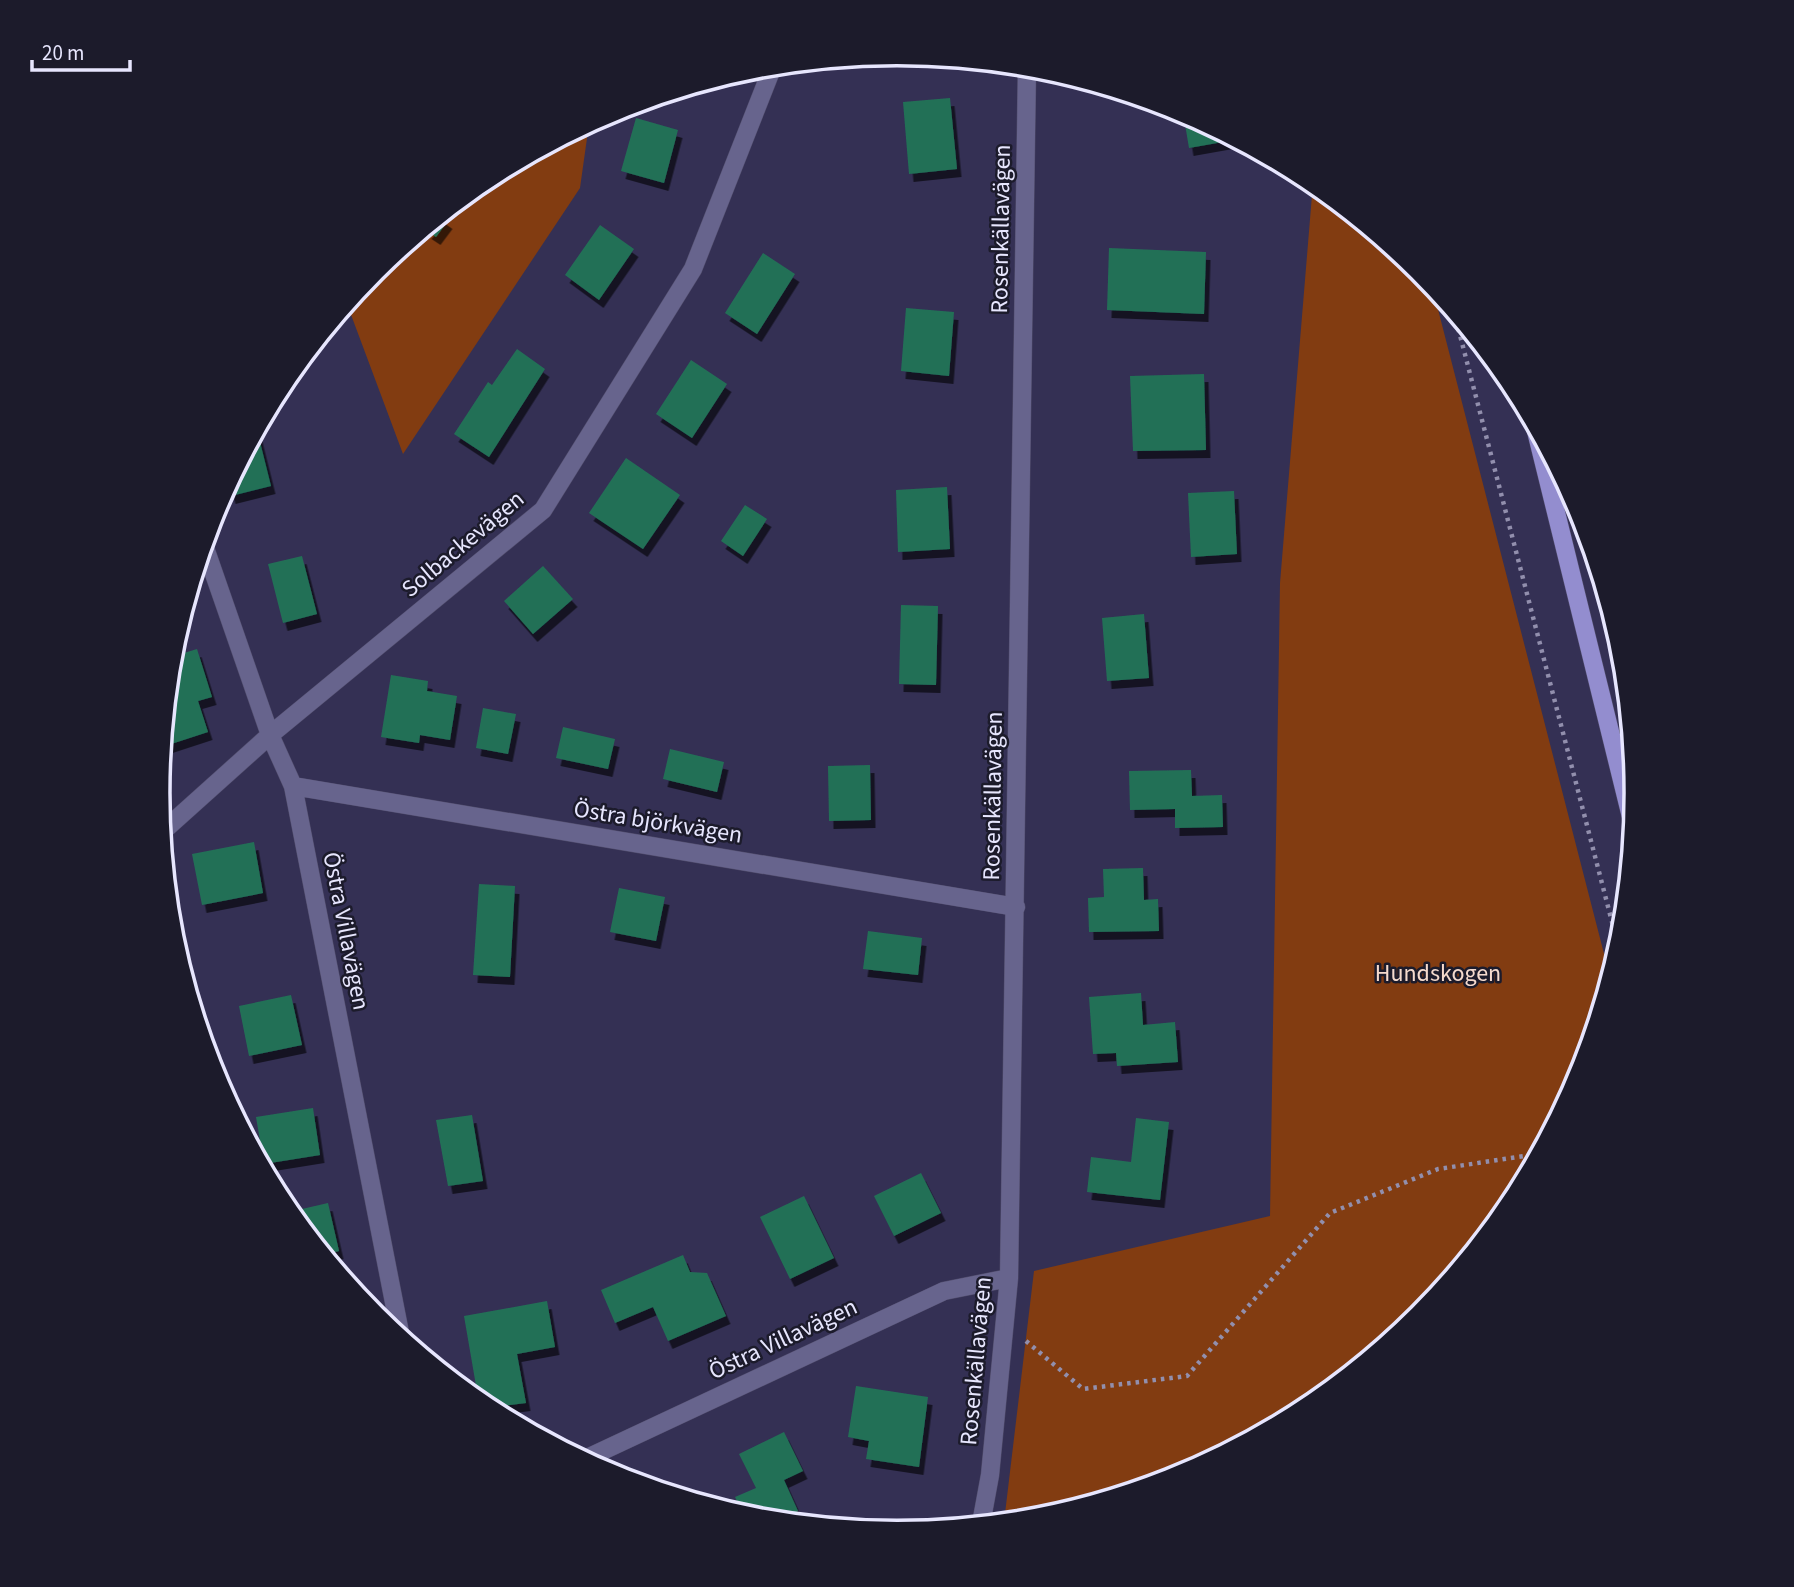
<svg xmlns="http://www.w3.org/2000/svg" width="1794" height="1587" viewBox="0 0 1794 1587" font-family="'Source Sans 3',sans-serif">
<defs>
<filter id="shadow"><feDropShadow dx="4.5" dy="8" stdDeviation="0" flood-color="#0009"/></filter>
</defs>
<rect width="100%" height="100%" fill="#343054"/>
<!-- green -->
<path fill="#823c11" d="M589 124 580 188 403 454 347 304 375 270 487 179Z
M1313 183 1420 271 1432 286 1610 977 1580 1077 1511 1205 1419 1317 1307 1408 1180 1477 1041 1519 1004 1522 1034 1271 1270 1216 1280 583Z"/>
<!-- building -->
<path fill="#227057" filter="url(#shadow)" d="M950 98 957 169 909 174 903 102Z
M1183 112 1200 121 1234 140 1189 148Z
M636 118 678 130 664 183 621 171Z
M441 216 448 221 436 237 427 231Z
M600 225 634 249 599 300 565 275Z
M1109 248 1206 252 1204 314 1107 310Z
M763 253 795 274 757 334 725 313Z
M906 308 954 312 949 376 901 371Z
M517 349 545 369 489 457 454 434 488 382 492 385Z
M691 360 727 384 692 438 656 414Z
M1204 374 1206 450 1133 451 1130 376Z
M257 430 271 486 231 496 228 484Z
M626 458 680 495 643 549 589 513Z
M947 487 950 549 898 552 896 490Z
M1234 491 1237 554 1191 557 1188 493Z
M745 505 767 519 743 556 721 541Z
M302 556 317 614 283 623 268 564Z
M543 566 573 599 533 634 504 601Z
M901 605 938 606 936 685 899 684Z
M1144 614 1149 678 1107 681 1102 618Z
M197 649 212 697 198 701 208 732 162 747 171 657Z
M391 675 428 681 427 691 457 696 450 740 420 735 419 743 381 737Z
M483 708 516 714 508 754 476 748Z
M563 727 615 739 608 769 556 758Z
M670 749 724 762 717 792 663 779Z
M870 765 871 820 829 821 828 766Z
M1191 770 1192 796 1222 795 1223 827 1175 828V809L1130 810 1129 771Z
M254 842 263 893 202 905 192 854Z
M1143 868 1144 900 1158 899 1159 931 1089 932 1088 898 1104 897 1103 869Z
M479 884 515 886 510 977 473 975Z
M619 888 665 897 656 941 610 932Z
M868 931 922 938 918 975 863 969Z
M1141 993 1143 1025 1175 1022 1178 1062 1117 1066 1116 1053 1093 1054 1089 997Z
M291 995 302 1045 249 1056 239 1006Z
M313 1108 320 1155 264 1164 256 1117Z
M472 1115 483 1181 448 1186 436 1120Z
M1136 1118 1169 1122 1160 1200 1087 1192 1091 1157 1131 1162Z
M921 1173 941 1213 894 1236 874 1196Z
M804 1196 834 1258 790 1279 760 1217Z
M328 1203 339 1251 324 1255 289 1212Z
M683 1255 690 1272 707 1273 726 1316 668 1341 653 1307 615 1323 601 1290Z
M547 1301 555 1347 517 1354 526 1403 486 1408 479 1403 464 1316Z
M856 1386 928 1397 919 1467 866 1459 869 1441 848 1437Z
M784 1432 803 1471 784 1480 798 1511 777 1521 744 1516 735 1497 756 1488 739 1454Z"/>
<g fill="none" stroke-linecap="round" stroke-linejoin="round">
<!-- minor casing -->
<g stroke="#514d6c" stroke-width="19">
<path id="minor" d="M204 545 270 735 293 786 401 1338
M293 786 1016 907
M162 832 270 735 543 510 693 269 773 66
M583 1460 944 1291 1009 1278
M981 1524 990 1475 1009 1278 1027 67"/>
</g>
<!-- major casing -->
<g stroke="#514d6c" stroke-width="19">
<path id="major" d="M1535 427 1633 825"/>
</g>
<!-- path -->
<path stroke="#928fad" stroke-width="4.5" stroke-dasharray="3.5 5" stroke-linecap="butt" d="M1454 312 1619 949
M1026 1341 1083 1389 1187 1376 1330 1213 1438 1169 1538 1154"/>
<!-- minor -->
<use href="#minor" stroke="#67648d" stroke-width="18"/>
<!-- major -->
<use href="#major" stroke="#938dcf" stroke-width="18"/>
</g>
<g text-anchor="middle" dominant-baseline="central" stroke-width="5" stroke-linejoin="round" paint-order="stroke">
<!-- street labels -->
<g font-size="24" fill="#e7e6fe" stroke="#1c1b2b">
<text transform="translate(1001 229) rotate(-89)">Rosenkällavägen</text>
<text transform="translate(463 544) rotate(-40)">Solbackevägen</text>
<text transform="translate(993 796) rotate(-89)">Rosenkällavägen</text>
<text transform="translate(658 822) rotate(9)">Östra björkvägen</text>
<text transform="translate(346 931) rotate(79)">Östra Villavägen</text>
<text transform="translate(783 1339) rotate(-25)">Östra Villavägen</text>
<text transform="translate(976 1361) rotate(-85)">Rosenkällavägen</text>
</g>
<!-- park labels -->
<g font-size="24" fill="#f5dacd" stroke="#1c1b2b">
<text x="1438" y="973">Hundskogen</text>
</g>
</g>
<!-- crop -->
<path d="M0 0H1794V1587H0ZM170 793a727 727 0 1 1 1454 0a727 727 0 1 1-1454 0Z" fill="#1c1b2b" fill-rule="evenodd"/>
<path fill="none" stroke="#e7e6fe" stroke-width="3.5" d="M170 793a727 727 0 1 1 1454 0a727 727 0 1 1-1454 0Z"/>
<!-- scale -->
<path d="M32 60v10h98v-10" fill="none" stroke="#e7e6fe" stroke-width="3.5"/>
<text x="42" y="60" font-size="21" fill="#e7e6fe" stroke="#1c1b2b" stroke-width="5" paint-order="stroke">20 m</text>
</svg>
